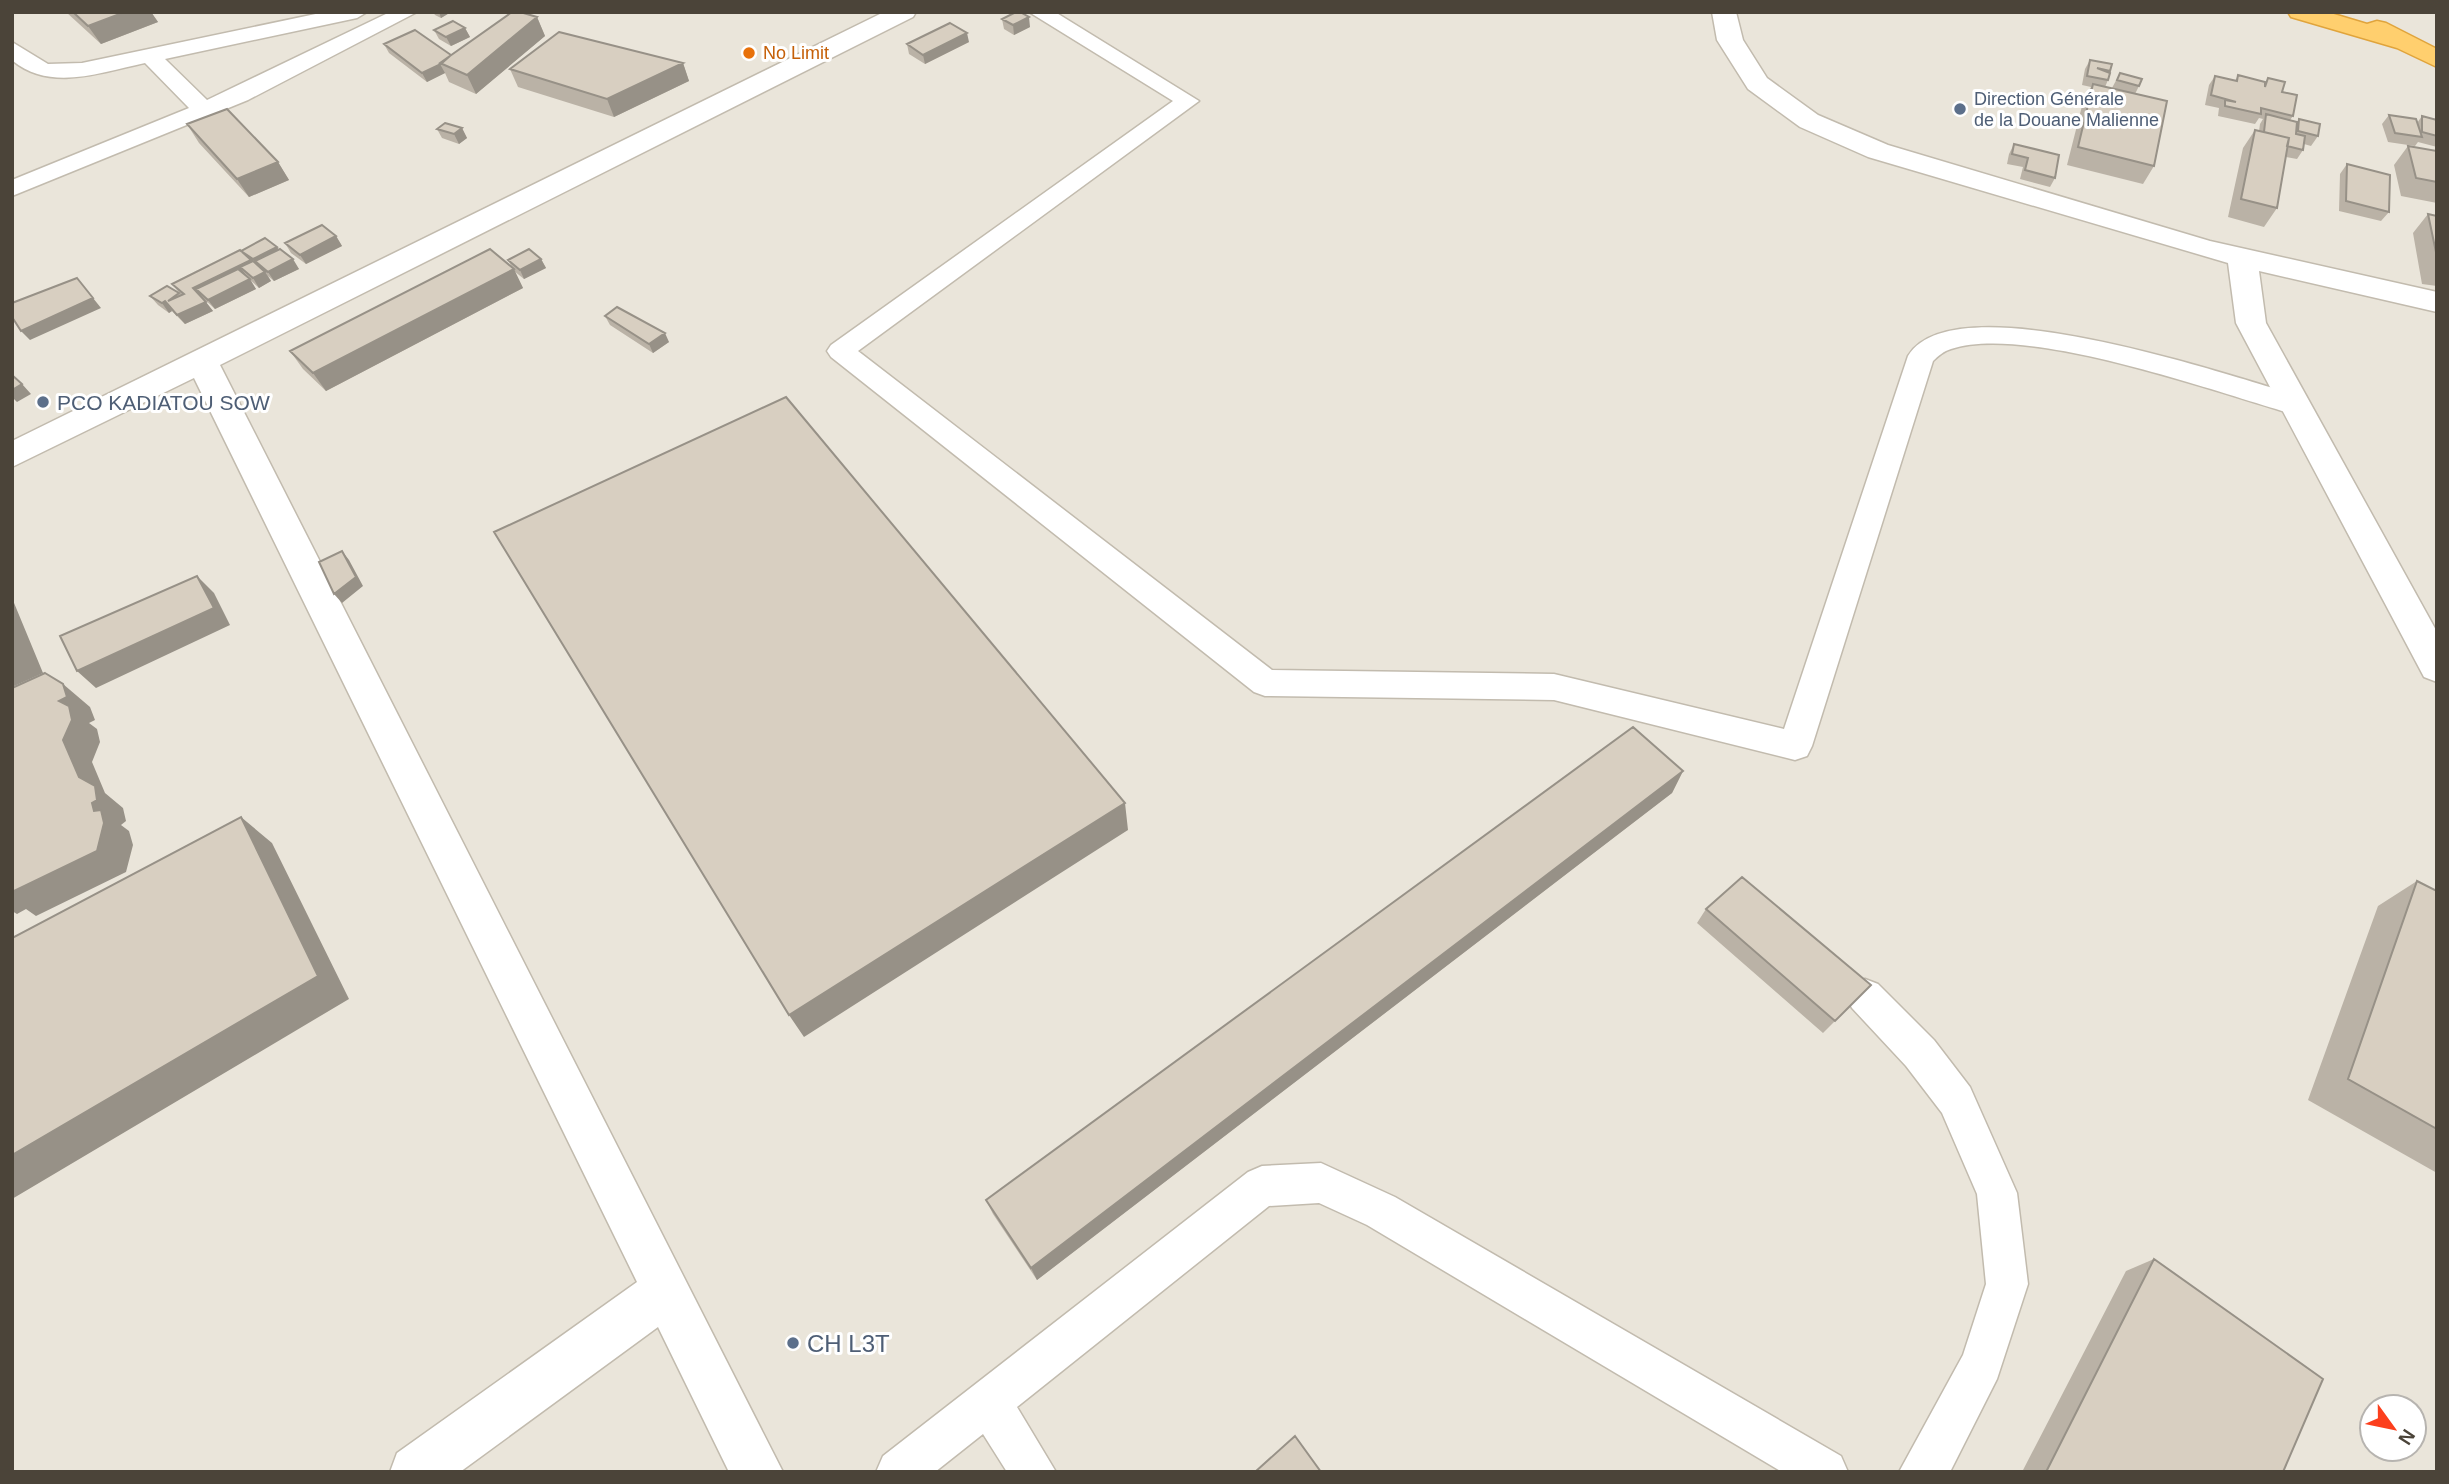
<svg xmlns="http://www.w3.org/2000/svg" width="2449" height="1484" viewBox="0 0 2449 1484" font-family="Helvetica,sans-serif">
<rect width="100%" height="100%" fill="#f6f3ec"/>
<!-- residential -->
<path fill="#eae5da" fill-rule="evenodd" d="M12 12H2437V1472H12ZM2372 1407H2414V1449H2372Z"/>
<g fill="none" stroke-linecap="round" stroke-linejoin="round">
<!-- lane casing -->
<g stroke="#c2bbae" stroke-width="3">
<path id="lane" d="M325 12H367L357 18 165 59 207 100 390 12H417L248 100 12 196V180L189 108 145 63C102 72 51 92 13 61L12 42 48 64 82 63Z
M1029 12H1055L1199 101 858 351 1272 670 1554 674 1784 729 1908 356C1954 280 2232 377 2303 397L2307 404 2303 411 2293 414C2213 391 2027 324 1951 349 1944 351 1938 356 1933 361L1812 746 1807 756 1795 760 1554 700 1265 696 1254 692 831 357 827 351 831 345 1173 101Z
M1865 979 1878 984 1934 1040 1970 1087 2017 1193 2028 1284 1997 1379 1950 1472H1899L1963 1355 1986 1284 1977 1194 1942 1113 1906 1066 1852 1008 1846 996 1852 984Z
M1321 1163 1395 1197 1841 1456 1848 1472H1782L1367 1225 1319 1203 1269 1206 1017 1407 1056 1472H1007L983 1434 935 1472H876L883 1456 1248 1172 1262 1166Z"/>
</g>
<!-- street casing -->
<g stroke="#c2bbae" stroke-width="3">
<path id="street" d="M884 12H916L913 17 220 365 783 1472H729L658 1327 460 1472H390L397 1453 637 1282 194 378 12 467V441Z
M1712 12H1736L1743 40 1767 78 1818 115 1888 145 2210 241 2437 292V312L2259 271 2266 323 2437 632V682L2424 677 2236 323 2228 263 1868 157 1800 127 1748 89 1717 40Z"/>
</g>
<!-- highway casing -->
<g stroke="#e0a43c" stroke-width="3">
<path id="highway" d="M2288 12H2327L2367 24 2377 21 2386 23 2437 49V67L2397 48 2291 17Z"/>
</g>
<!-- lane -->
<use href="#lane" fill="#fff" fill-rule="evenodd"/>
<!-- street -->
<use href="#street" fill="#fff" fill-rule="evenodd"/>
<!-- highway -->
<use href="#highway" fill="#ffcf6e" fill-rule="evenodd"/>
</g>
<!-- wall -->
<path fill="#bab2a6" d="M66 12H151L158 22 101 44Z
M433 12H451L441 18 435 15Z
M537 17 545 36 476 94 449 82 445 73 427 82 389 53 384 44 451 55Z
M1002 19 1030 27 1014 35 1004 29Z
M465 28 470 37 451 46 439 39 434 30Z
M969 42 925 64 909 54 907 44Z
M2090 60 2110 71 2108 80 2105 87 2112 88 2120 73 2139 86 2135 94 2154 166 2143 184 2067 165 2083 102 2091 87 2082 85 2085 69Z
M683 63 689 81 614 117 518 87 510 69Z
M2238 75 2265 83 2268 78 2282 92 2293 116 2290 120 2297 123 2299 119 2318 136 2311 146 2304 144 2303 150 2297 159 2286 157 2277 208 2264 227 2228 217 2243 148 2255 130 2259 131 2260 124 2263 119 2259 118 2255 124 2218 116 2219 108 2205 105 2209 85 2215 76 2235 81Z
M2389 115 2417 123 2422 116 2437 120V147L2418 142 2415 146 2388 142 2382 124Z
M187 124 278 162 289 180 249 197 199 143Z
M462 128 467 138 459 144 442 138 437 129Z
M2014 144 2055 178 2050 187 2020 179 2023 167 2007 164 2009 154Z
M2408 146 2437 151V203L2401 196 2394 165Z
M2347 164 2389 212 2381 221 2339 211 2340 174Z
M2428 214 2437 216V286L2422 284 2413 233Z
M336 236 342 246 306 264 291 253 285 243Z
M278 249 299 269 274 281 268 276 271 281 259 288 247 277 256 289 215 309 202 297H201L213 311 185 324 172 311 169 313 158 305 150 296 179 293 181 295 172 284 244 254 241 251Z
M541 259 546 268 524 279 514 271 523 288 326 391 303 369 290 351 512 268 508 260Z
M605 316 669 342 653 353 610 325Z
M1683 771 1672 793 1037 1280 993 1214 986 1200Z
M2417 881 2437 891V1173L2308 1100 2378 906Z
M1706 909 1871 985 1823 1033 1697 923Z
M2154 1259 2283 1472H2022L2126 1271Z"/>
<!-- shaded-wall -->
<path fill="#979187" d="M125 12H151L158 22 101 44 88 26Z
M439 12H451L441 18Z
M537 17 545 36 476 94 467 75Z
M1029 17 1030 27 1014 35 1013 25Z
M465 28 470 37 451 46 446 37Z
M967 33 969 42 925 64 923 55Z
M683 63 689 81 614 117 607 99Z
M440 64 445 73 427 82 422 73Z
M462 128 467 138 459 144 454 134Z
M278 162 289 180 249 197 237 179Z
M336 236 342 246 306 264 300 255Z
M277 247 283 256 255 261 260 269 253 259Z
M293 259 299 269 274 281 268 272Z
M541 259 546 268 524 279 520 270Z
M251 260 257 270 240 267 246 275 196 289 202 297 200 298 193 288Z
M514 269 523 288 326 391 313 373Z
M265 272 271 281 259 288 253 278Z
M77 278 101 308 30 340 21 331Z
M250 279 256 289 215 309 208 300Z
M165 301 172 311 169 313 162 303Z
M206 302 213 311 185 324 177 315Z
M665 333 669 342 653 353 649 344Z
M22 384 31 394 17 402 12 397V390Z
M342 551 349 560 363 586 342 603 334 594Z
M197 576 214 593 230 625 96 688 77 671Z
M12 598 43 673 12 687Z
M63 684 90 707 95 720 89 723 97 729 100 742 92 762 105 793 123 808 126 821 121 825 129 831 133 845 126 872 36 916 26 909 17 914 12 911V892L94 811 79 777 63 740 59 701Z
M1683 771 1672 793 1037 1280 1031 1268Z
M1125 803 1128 830 804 1037 789 1015Z
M241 817 272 843 349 999 12 1199V1155Z"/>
<!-- building -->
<path fill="#d8cfc1" stroke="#979187" stroke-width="2" d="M73 12H125L88 26Z
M512 12H520L537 17 467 75 440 63Z
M1016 12H1020L1029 17 1013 25 1002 19Z
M453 21 465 28 446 37 434 30Z
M950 23 967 33 923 55 907 44Z
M415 30 451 55 441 64 422 73 384 44Z
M559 32 683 63 607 99 510 69Z
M2090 60 2112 64 2110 71 2097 68 2110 73 2108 80 2087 76Z
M2120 73 2142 79 2139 86 2117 80Z
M2238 75 2265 82V87L2268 78 2285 82 2282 92 2297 95 2293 116 2261 108V114L2225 106V100L2236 102 2211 95 2215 76 2237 81Z
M2093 84 2167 101 2154 166 2078 147Z
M227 109 278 162 237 179 187 124Z
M2266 114 2297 122 2296 134 2305 136 2303 150 2287 146 2289 138 2264 132Z
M2389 115 2416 119 2422 137 2395 133Z
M2422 116 2437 120V136L2422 132Z
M2299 119 2320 124 2318 136 2298 131Z
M445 123 462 128 454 134 437 129Z
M2255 130 2289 138 2277 208 2241 199Z
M2014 144 2059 155 2055 178 2025 170 2028 158 2012 154Z
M2408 146 2437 151V182L2416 178Z
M2347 164 2390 175 2389 212 2346 201Z
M2428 214 2437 216V257Z
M322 225 336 236 300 255 285 243Z
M265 238 277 247 253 259 241 251Z
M280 249 293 259 268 272 255 261Z
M490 249 514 269 313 373 290 351Z
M529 249 541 259 520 270 508 260Z
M240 250 251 260 193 288 206 302 177 315 165 301 162 303 150 296 167 286 179 293 168 301 184 294 172 284Z
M253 261 265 272 253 278 240 267Z
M238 269 250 279 208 300 196 289Z
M77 278 93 298 21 331 12 317V303Z
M617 307 665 333 649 344 605 316Z
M12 375 22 384 12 390Z
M786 397 1125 803 789 1015 494 532Z
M342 551 356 577 334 594 319 562Z
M197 576 214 608 77 671 60 636Z
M45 673 63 684 67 697 59 701 69 706 72 720 63 740 79 777 95 786 97 800 92 803 94 811 101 810 104 823 97 851 12 892V688Z
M1633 727 1683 771 1031 1268 986 1200Z
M241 817 318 976 12 1155V938Z
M1742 877 1871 985 1835 1021 1706 909Z
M2417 881 2437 891V1129L2348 1079Z
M2154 1259 2323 1379 2283 1472H2046Z
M1295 1436 1321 1472H1255Z"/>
<!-- markers -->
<circle fill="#e8710a" stroke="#fff" stroke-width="2.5" cx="749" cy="53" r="7"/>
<g fill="#5c6f8a" stroke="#fff" stroke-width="2.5">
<circle cx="1960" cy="109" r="7"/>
<circle cx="43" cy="402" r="7"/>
<circle cx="793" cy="1343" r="7"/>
</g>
<g text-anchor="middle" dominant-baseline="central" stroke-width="6" stroke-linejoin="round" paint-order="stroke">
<!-- far-food labels -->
<g font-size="18" fill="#c56008" stroke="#fff" text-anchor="start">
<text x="763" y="53">No Limit</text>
</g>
<!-- far-service labels -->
<g font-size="18" fill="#4e5e75" stroke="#fff" text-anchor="start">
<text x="1974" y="99">Direction Générale<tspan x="1974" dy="21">de la Douane Malienne</tspan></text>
</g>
<!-- service labels -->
<g font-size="21" fill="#4e5e75" stroke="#fff" text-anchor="start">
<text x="57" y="402">PCO KADIATOU SOW</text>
</g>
<!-- near-service labels -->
<g font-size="24" fill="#4e5e75" stroke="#fff" text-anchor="start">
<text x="807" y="1343">CH L3T</text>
</g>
</g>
<!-- border -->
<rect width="2449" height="1484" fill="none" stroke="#4b4439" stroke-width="28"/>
<!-- north arrow -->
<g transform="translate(2393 1428) rotate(123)"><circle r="33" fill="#ffffff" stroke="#b7b4b0" stroke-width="2"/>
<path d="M0-5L12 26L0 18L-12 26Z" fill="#fc3f1d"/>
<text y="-10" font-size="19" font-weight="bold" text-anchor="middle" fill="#4b4439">N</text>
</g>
</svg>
